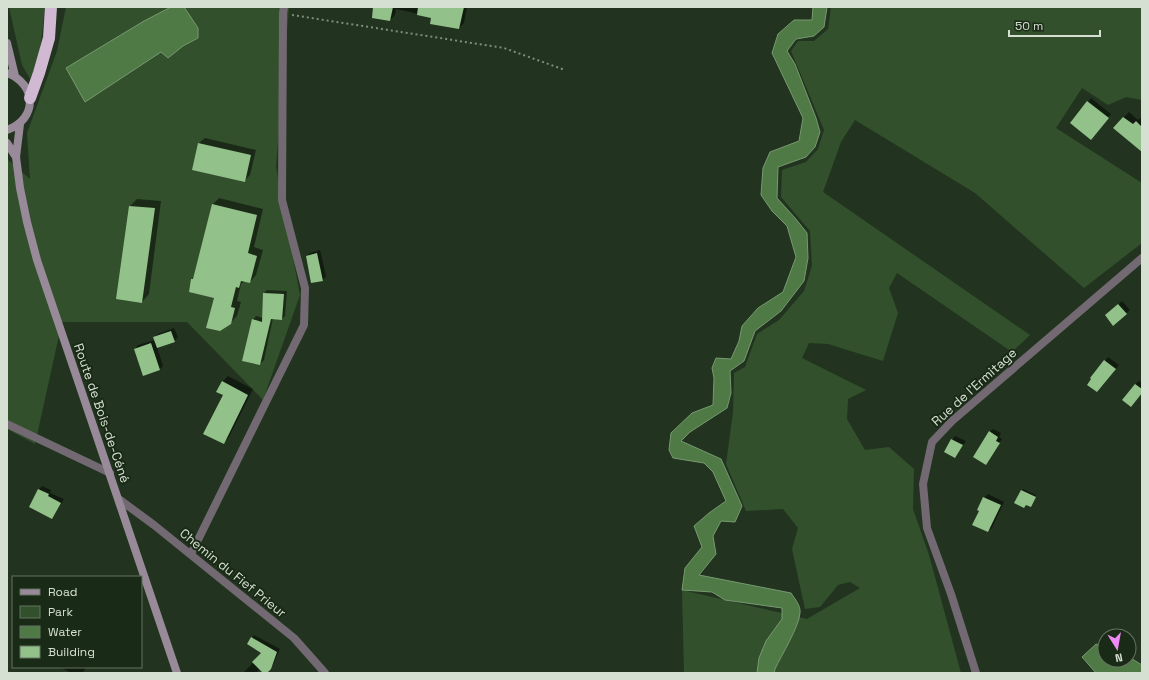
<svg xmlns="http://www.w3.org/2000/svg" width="1149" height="680" viewBox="0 0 1149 680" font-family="'Space Grotesk',sans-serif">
<rect width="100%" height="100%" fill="#22341f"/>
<!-- green -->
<path fill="#32502c" d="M9 7H45L39 61 30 79 22 65Z
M66 7H289L276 167 300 295 263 400 187 322H62L35 444 7 429V159L30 179 27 133 57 51Z
M831 7H1142V100L1126 97 1108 105 1082 88 1056 128 1142 183V243L1084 288 975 193 855 120 841 142 823 192 1030 335 1012 352 897 273 889 288 898 313 883 361 828 344 809 343 802 358 866 390 848 399 847 419 865 450 889 447 914 469 913 509 929 555 961 673H684L682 590 807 619 860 588 850 582 838 585 820 607 805 609 792 549 798 528 783 509 746 511 726 464 733 412 734 373 745 367 757 334 779 320 804 291 812 266 810 231 781 197 782 170 806 162 818 149 824 130 791 51 798 41H814L828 29Z"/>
<!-- water -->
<path fill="#4f7a46" stroke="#779970" d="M171 7H184L198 28V38L183 46 168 58 161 52 85 102 66 68 144 21Z
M813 7H827L824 27 814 36 796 39 787 51 795 64 816 118 820 132 815 147 806 157 778 167 777 198 795 218 807 233 808 258 804 281 781 311 755 331 744 361 730 371 731 393 727 408 690 432 681 441 721 459 742 506 735 522 721 521 713 536 716 554 699 575 791 593C795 599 801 606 800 613 799 627 781 656 775 669L774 673H757L759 658 766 641 782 619V608L725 600 712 592 682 590 685 568 702 547 694 526 709 513 726 501 713 472 704 463 673 458 669 450 671 433 692 413 713 405 714 378 712 368 716 358 731 359 739 341 742 326 758 308 783 292 796 257 787 226 772 211 761 195 763 168 770 152 799 141 803 118 772 53 778 34 794 20H812Z
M1096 644 1105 647V660H1129V657L1142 665V673H1096L1082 657Z"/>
<!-- shadow -->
<path fill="#0007" d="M370 7H467L464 23 459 28 432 17 396 9 395 15 390 20 374 7Z
M1091 98 1111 114 1095 135 1088 102Z
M1129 112 1138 120 1142 117V151L1114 128Z
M205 138 256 150 250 175 244 181 199 143Z
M219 198 263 209 254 247 263 250 256 275 250 282 245 281 241 284 237 301 241 302 237 316 230 323 215 298 192 279 194 277 213 204Z
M137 199 161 201 149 294 142 302 129 207Z
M320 250 326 276 323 280 307 256 310 253Z
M267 290 287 291 285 316 282 319 273 318 264 360 260 364 253 320 256 316 263 318 264 293Z
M1122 301 1130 310 1113 324 1110 312Z
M174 328 178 337 174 341 157 347 163 366 160 369 135 349 138 345 155 340 154 337 158 334Z
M1108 357 1119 365 1102 386 1105 361Z
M228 376 253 389 229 437 224 443V395L222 382Z
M1139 381 1142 383V392L1135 384Z
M993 429 1001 433 999 437 1002 439 986 464 989 432Z
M955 436 966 441 955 457 945 452Z
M42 486 51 490 50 493 64 499 55 514 52 518 30 507 39 489Z
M1023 489 1036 495 1032 504 1021 491Z
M988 494 1004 502 992 528 988 531 984 498Z
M254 635 280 649 273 665 265 673 260 669 256 673H243L263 653 252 638Z
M60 667H86L83 673H71Z"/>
<!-- building -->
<path fill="#93c18a" d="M373 7H393L390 21 372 18Z
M418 7H464L459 29 430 24 431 18 417 15Z
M1087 101 1109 118 1091 140 1070 123Z
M1123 117 1133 124 1136 121 1142 127V152L1113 128Z
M198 143 251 155 245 182 192 170Z
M212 204 257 215 248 253 257 256 250 283 241 281 239 288 236 287 231 307 235 308 231 324 220 331 206 328 214 298 189 292 191 279H193Z
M129 206 155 208 142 303 116 299Z
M317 253 323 281 311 283 306 256Z
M263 293 284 294 282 320 271 319 260 365 242 361 252 319 262 322Z
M1118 304 1127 314 1113 326 1105 315Z
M171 331 175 342 157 348 153 337Z
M151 343 160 370 143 376 134 349Z
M1104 360 1116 369 1097 392 1087 385 1091 379 1090 378Z
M222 381 248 395 224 444 203 434 223 395 216 392Z
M1135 384 1142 389V393L1131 407 1122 400Z
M989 431 998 437 996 441 1000 443 986 465 973 457Z
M951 439 963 445 955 458 944 452Z
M38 489 49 494 48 496 61 503 52 519 29 507Z
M1021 490 1036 497 1031 507 1026 505 1024 508 1014 503Z
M983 497 1001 505 988 532 972 525 979 511 977 510Z
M251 637 277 652 271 669 267 673H263L252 662 261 653 247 644Z"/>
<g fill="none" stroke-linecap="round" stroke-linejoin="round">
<!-- path -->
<path stroke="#7f8d7c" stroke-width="2" stroke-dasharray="2 3" stroke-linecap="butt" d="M292 15 504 48 565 70"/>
<!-- street -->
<path stroke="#736973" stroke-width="8" d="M7 424 110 473
M120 500 154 525 294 638 325 673
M191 554 304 325 305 288 282 200 283 13 284 7
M976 673 951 594 927 528 923 484 932 442 952 421 1142 258"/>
<!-- secondary -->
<path stroke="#998a9a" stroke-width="8" d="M7 43 15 76
M7 73C37 84 38 119 7 130
M20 124 16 157 20 188 27 222 37 260 177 673
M7 143 16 157"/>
<!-- highway -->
<path stroke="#d1b9d3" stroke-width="12" d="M30 98 39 73 49 38 51 7"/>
</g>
<g text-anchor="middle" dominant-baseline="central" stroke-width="4" stroke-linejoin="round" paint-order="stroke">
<!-- street labels -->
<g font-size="13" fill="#d5e0d2" stroke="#192a16">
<text transform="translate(974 387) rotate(-42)">Rue de l'Ermitage</text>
<text transform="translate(102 413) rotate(71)">Route de Bois-de-Céné</text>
<text transform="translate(233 573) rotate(39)">Chemin du Fief Prieur</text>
</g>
</g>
<!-- border -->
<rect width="1149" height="680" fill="none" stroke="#d5e0d2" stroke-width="16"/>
<!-- legend -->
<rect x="12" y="576" width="130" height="92" fill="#192a16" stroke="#647361"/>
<rect x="20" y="589" width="20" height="6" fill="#998a9a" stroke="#647361"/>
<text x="48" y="596" font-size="12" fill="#d5e0d2">Road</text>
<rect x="20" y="606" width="20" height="12" fill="#32502c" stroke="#647361"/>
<text x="48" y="616" font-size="12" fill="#d5e0d2">Park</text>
<rect x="20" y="626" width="20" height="12" fill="#4f7a46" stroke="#647361"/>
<text x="48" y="636" font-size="12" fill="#d5e0d2">Water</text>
<rect x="20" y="646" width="20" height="12" fill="#93c18a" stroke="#647361"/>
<text x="48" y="656" font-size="12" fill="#d5e0d2">Building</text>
<!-- north arrow -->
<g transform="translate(1117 648) rotate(169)"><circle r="19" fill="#192a16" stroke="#647361"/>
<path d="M0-3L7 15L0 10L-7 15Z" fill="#ef8bf6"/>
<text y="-6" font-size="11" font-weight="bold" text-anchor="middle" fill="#d5e0d2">N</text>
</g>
<!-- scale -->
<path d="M1009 30v6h91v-6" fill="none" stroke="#d5e0d2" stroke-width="2"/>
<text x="1015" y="30" font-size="12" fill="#d5e0d2" stroke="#192a16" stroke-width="3" paint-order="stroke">50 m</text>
</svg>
